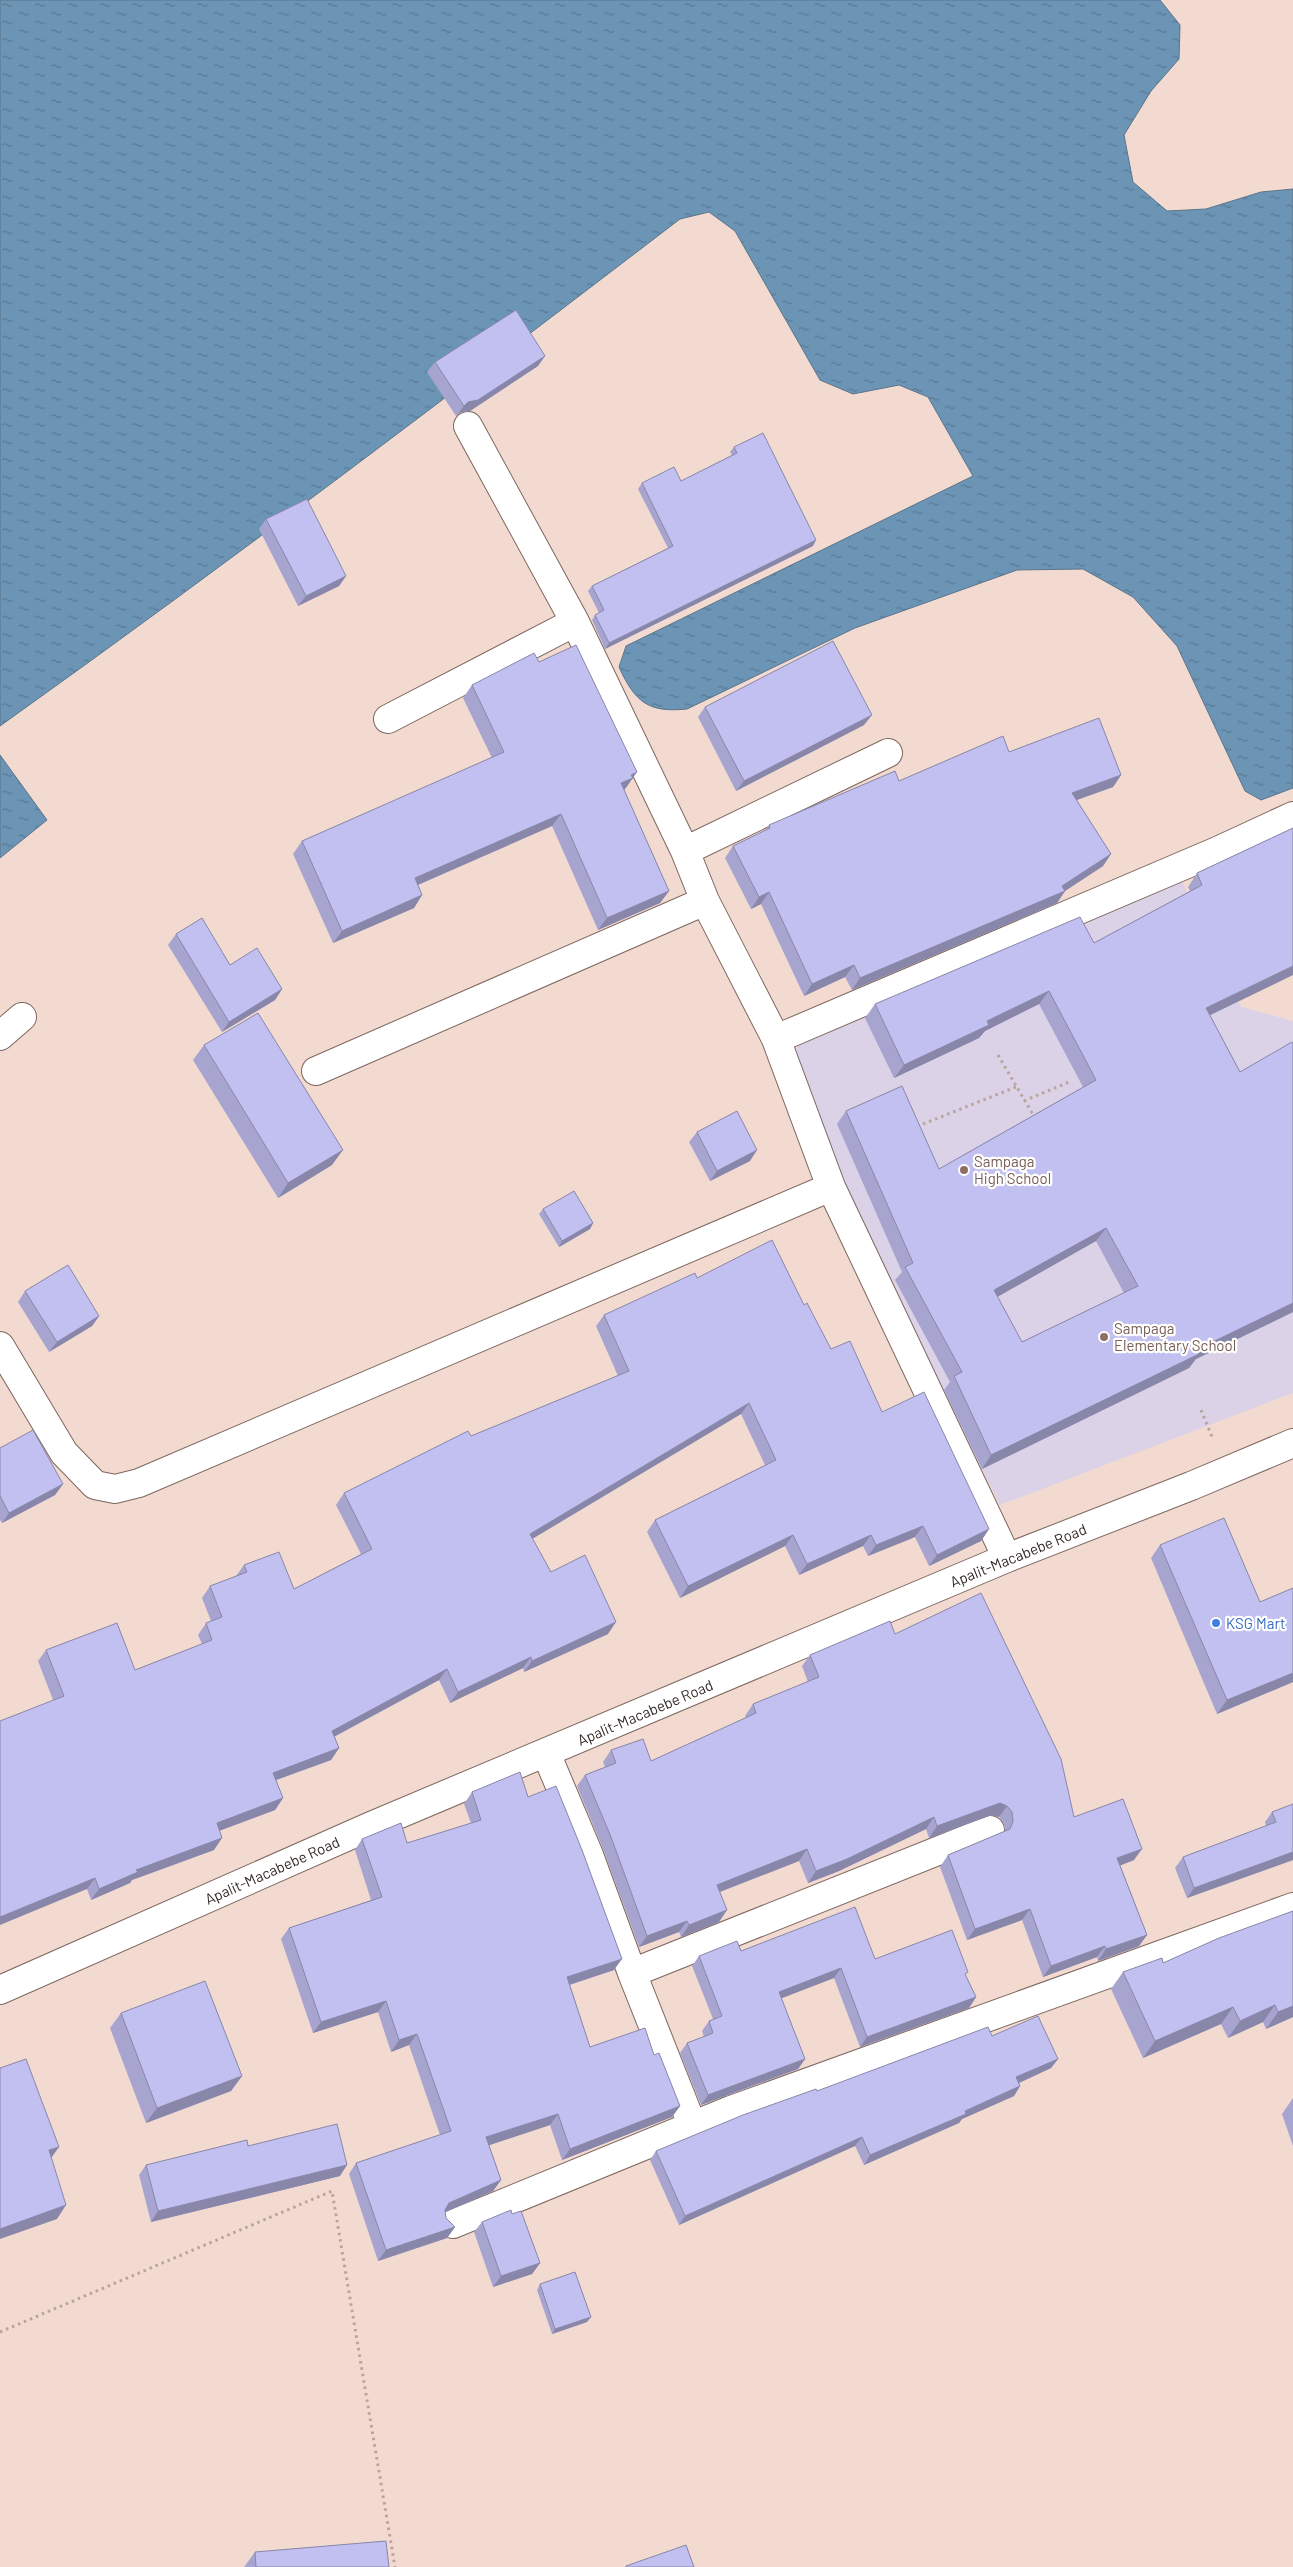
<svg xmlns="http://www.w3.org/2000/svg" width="1293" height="2567" viewBox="0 0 1293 2567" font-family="Barlow,sans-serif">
<defs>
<pattern id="water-ripples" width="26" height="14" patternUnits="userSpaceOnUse" patternTransform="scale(1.25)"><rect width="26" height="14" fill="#6b94b5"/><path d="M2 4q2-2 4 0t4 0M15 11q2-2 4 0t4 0" fill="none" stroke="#597993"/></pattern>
</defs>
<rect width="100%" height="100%" fill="#f3dad1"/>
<!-- education -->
<path fill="#dbd2e7" d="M1180 877 1241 1007 1293 1021V1393L1000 1505 886 1280 784 1045Z"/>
<!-- water -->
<path fill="url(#water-ripples)" stroke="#5a748a" d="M0 0H1160L1180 25 1179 59 1151 91 1124 135 1133 182 1167 211 1206 209 1261 192 1293 189V788L1261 800 1245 791 1177 646 1133 597 1083 569 1017 570 855 628 687 709C648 713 635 702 619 667L626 646 973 476 928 397 899 385 853 394 820 380 735 231 709 212 680 219C455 391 230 562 0 726Z
M0 755 47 820 0 858Z"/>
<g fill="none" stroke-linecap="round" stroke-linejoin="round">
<!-- minor casing -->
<g stroke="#7c665e" stroke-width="30">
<path id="minor" d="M468 426 575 622 685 851 705 901 776 1039 831 1187 1007 1558
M388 719 575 622
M685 851 888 753
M0 1036 22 1017
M776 1039 1215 852 1293 816
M316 1071 705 901
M0 1346 64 1453 95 1485 115 1489 139 1483 831 1187
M546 1753 589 1855 632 1973 693 2127
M632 1973 990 1830
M453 2224 731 2110 1293 1907"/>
</g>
<!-- major casing -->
<g stroke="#7c665e" stroke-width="30">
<path id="major" d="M0 1990 371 1826 1007 1558 1191 1486 1293 1443"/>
</g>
<!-- path -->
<path stroke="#b8a49d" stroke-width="3" stroke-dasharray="2.5 4" stroke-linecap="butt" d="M998 1055 1035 1118
M1024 1101 1069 1082
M923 1124 1016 1087
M1201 1410 1213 1439
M0 2332 332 2191 395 2567"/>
<!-- minor -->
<use href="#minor" stroke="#fff" stroke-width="28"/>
<!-- major -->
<use href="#major" stroke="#fff" stroke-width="28"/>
</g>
<!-- wall -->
<path fill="#a7a5cf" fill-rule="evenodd" d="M435 362 538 366 470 411 461 412 456 416 427 372Z
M734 447 813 546 605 649 592 620 595 615 599 613 588 591 592 586 668 548 638 489 642 483 681 481 732 455 730 452Z
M266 519 346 576 339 586 298 606 259 529Z
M539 662 628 785 624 790 669 891 660 903 598 930 552 826 418 885 422 895 414 908 333 943 293 854 302 841 492 758 463 698 472 685Z
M705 707 864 725 736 791 698 717Z
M1009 752 1121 775 1113 787 1076 800 1111 854 1103 866 1065 891 1057 903 852 990 845 977 804 996 761 904 751 909 725 858 733 846 766 830 769 825 899 781Z
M1293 828 1210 1015 1240 1072 1293 1044V1312L1196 1359 1189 1368 982 1469 944 1390 950 1382 895 1280 902 1272 837 1124 846 1111 939 1169 1083 1087 1039 1004 985 1031 979 1038 894 1078 865 1018 875 1004 1094 943 1190 891 1188 887 1197 873ZM1096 1241 1124 1293 1022 1342 997 1296Z
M176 934 230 965 282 989 275 1000 222 1032 168 945Z
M204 1045 332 1165 278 1198 193 1060Z
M697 1132 750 1161 710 1181 689 1142Z
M543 1209 593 1223 590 1229 559 1247 539 1214Z
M697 1278 804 1305 831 1349 882 1412 989 1529 981 1541 929 1566 915 1537 868 1556 863 1546 799 1575 785 1546 680 1598 647 1532 655 1520 765 1465 741 1414 532 1539 551 1572 608 1634 524 1672 523 1668 450 1703 439 1680 334 1737 339 1748 331 1760 276 1780 283 1798 275 1810 219 1831 214 1850 132 1880 130 1883 91 1900 87 1889 53 1700 38 1661 46 1650 135 1670 202 1644 198 1635 206 1623 211 1621 202 1598 210 1586 236 1576 244 1565 294 1589 361 1554 336 1505 344 1493 471 1436 618 1376 596 1326 604 1315Z
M25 1291 99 1316 92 1326 49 1352 18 1302Z
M0 1448 63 1484 55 1495 2 1523 0 1520Z
M1160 1545 1260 1602 1293 1588V1682L1217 1714 1151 1558Z
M895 1634 1074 1817 1134 1860 1120 1865 1147 1935 1139 1946 1098 1961 1097 1957 1043 1977 1022 1920 967 1940 940 1867 948 1855 1005 1831 1004 1824 999 1817 992 1815 929 1838 926 1829 839 1871 808 1883 799 1861 720 1892 719 1922 681 1937 679 1932 639 1947 603 1849 577 1786 585 1775 605 1767 603 1762 611 1750 651 1761 746 1718 745 1716 753 1704 808 1682 802 1666 810 1655Z
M472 1792 528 1797 614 1970 570 1985 590 2047 654 2055 680 2106 672 2117 562 2160 550 2125 489 2145 501 2180 493 2191 446 2212V2218L455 2227 447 2238 378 2261 349 2174 356 2163 440 2135 409 2045 391 2052 378 2012 313 2033 281 1939 289 1928 371 1900 355 1850 362 1839 407 1843 471 1823 464 1804Z
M1272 1812 1293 1860 1187 1898 1175 1868 1183 1857 1266 1826 1265 1822Z
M1293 1911V2017L1266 2029 1263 2022 1228 2038 1221 2024 1143 2058 1111 1989 1123 1972 1163 1963Z
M741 1951 875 1959 966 1976 976 1997 969 2008 860 2047 834 1978 781 1998 805 2059 798 2069 701 2105 680 2053 687 2043 704 2037 702 2031 709 2021 713 2019 692 1966 699 1956Z
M121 2013 242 2076 231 2091 146 2123 110 2028Z
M992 2036 1058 2059 1051 2068 1019 2083 1020 2086 1014 2096 962 2119 959 2123 864 2165 855 2146 679 2225 650 2160 656 2151 817 2091Z
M1293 2098V2146L1282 2114Z
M248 2146 340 2176 151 2222 139 2175 146 2165Z
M512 2214 540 2263 532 2274 493 2287 474 2232 482 2222Z
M540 2284 587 2322 552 2334 537 2290Z
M255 2552 389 2567H244Z"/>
<!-- shaded-wall -->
<path fill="#8886a9" d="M545 356 538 366 470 411 461 412 456 416 464 406 468 402Z
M816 540 813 546 605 649 609 643Z
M346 576 339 586 298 606 306 596Z
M872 715 864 725 736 791 744 781Z
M637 772 628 785 624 790 621 783 631 775Z
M1121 775 1113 787 1063 805 1072 793Z
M561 814 552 826 406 890 415 878Z
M1111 854 1103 866 1065 891 1057 903 852 990 860 978 1062 886Z
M669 891 660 903 598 930 607 918Z
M769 892 761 904 751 909 759 897Z
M422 895 414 908 333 943 342 931Z
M854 965 845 977 804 996 812 984Z
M1293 966V975L1196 1022 1206 1008Z
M282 989 275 1000 222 1032 229 1022Z
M1049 991 1039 1004 985 1031 979 1038 894 1078 904 1065 987 1021Z
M343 1150 332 1165 278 1198 288 1183Z
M757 1150 750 1161 710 1181 717 1171Z
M593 1223 590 1229 559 1247 562 1241Z
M1106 1228 1096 1241 985 1304 994 1290Z
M1293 1303V1312L1196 1359 1189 1368 982 1469 991 1455 1196 1350Z
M99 1316 92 1326 49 1352 57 1342Z
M749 1403 741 1414 522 1545 530 1534Z
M63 1484 55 1495 2 1523 9 1513Z
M923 1526 915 1537 868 1556 876 1545Z
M989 1529 981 1541 929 1566 937 1555Z
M793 1535 785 1546 680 1598 688 1586Z
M871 1535 863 1546 799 1575 807 1564Z
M616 1622 608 1634 524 1672 532 1661Z
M531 1657 523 1668 450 1703 458 1692Z
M447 1669 439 1680 324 1742 332 1731Z
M1293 1673V1682L1217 1714 1227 1700Z
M339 1748 331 1760 265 1784 273 1773Z
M283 1798 275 1810 208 1835 217 1823Z
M1000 1803 1007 1806 999 1817 992 1815 929 1838 937 1826Z
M934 1817 926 1829 839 1871 808 1883 816 1871Z
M222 1838 214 1850 132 1880 130 1883 91 1900 99 1889 136 1870Z
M807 1849 799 1861 709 1896 717 1885Z
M1142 1849 1134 1860 1109 1870 1117 1858Z
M1293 1852V1860L1187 1898 1194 1888Z
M95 1878 87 1889 0 1925V1917Z
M1030 1909 1022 1920 967 1940 975 1929Z
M727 1910 719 1922 681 1937 689 1925Z
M687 1921 679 1932 639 1947 647 1936Z
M1147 1935 1139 1946 1098 1961 1106 1949Z
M1105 1946 1097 1957 1043 1977 1051 1966Z
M622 1959 614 1970 559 1988 567 1977Z
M841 1968 834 1978 772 2002 779 1992Z
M976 1997 969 2008 860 2047 867 2037Z
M386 2001 378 2012 313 2033 321 2022Z
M1275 2005 1263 2022 1228 2038 1240 2021Z
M1293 2006V2017L1266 2029 1278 2012Z
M1233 2007 1221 2024 1143 2058 1155 2041Z
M417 2034 409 2045 391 2052 399 2040Z
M805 2059 798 2069 701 2105 708 2095Z
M1058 2059 1051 2068 1010 2087 1016 2077Z
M242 2076 231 2091 146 2123 157 2108Z
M1020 2086 1014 2096 962 2119 959 2123 864 2165 870 2155Z
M680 2106 672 2117 562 2160 570 2149Z
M558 2114 550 2125 478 2149 486 2137Z
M862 2137 855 2146 679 2225 685 2216Z
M59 2147 49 2161V2150Z
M347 2165 340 2176 151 2222 158 2211Z
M501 2180 493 2191 441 2214 449 2203Z
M66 2205 57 2219 0 2239V2229Z
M455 2227 447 2238 378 2261 386 2250Z
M540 2263 532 2274 493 2287 501 2276Z
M591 2317 587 2322 552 2334 555 2329Z"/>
<!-- building -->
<path fill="#c2c0f1" stroke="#8886a9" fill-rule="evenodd" d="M516 310 545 356 478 400 468 402 464 406 435 362Z
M763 433 816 540 609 643 595 615 604 610 592 586 673 546 642 483 674 467 681 481 737 453 734 447Z
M307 499 346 576 306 596 266 519Z
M833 641 872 715 744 781 705 707Z
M576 645 637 772 631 775 633 778 621 783 669 891 607 918 561 814 415 878 422 895 342 931 302 841 504 752 472 685 534 653 539 662Z
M1099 718 1121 775 1072 793 1111 854 1062 886 1065 891 860 978 854 965 812 984 769 892 759 897 733 846 770 828 769 825 895 771 899 781 1003 736 1009 752Z
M1293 828V966L1206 1008 1240 1072 1292 1042 1293 1044V1303L1196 1350 1199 1354 991 1455 954 1376 962 1372 905 1267 913 1263 846 1111 902 1086 939 1169 1096 1080 1049 991 987 1021 989 1025 904 1065 875 1004 1080 917 1094 943 1202 885 1197 873ZM1106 1228 1138 1286 1022 1342 994 1290Z
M202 918 230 965 257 948 282 989 229 1022 176 934Z
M258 1013 343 1150 288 1183 204 1045Z
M737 1111 757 1150 717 1171 697 1132Z
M574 1191 593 1223 562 1241 543 1209Z
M772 1240 804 1305 807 1303 831 1349 850 1341 882 1412 924 1392 989 1529 937 1555 923 1526 876 1545 871 1535 807 1564 793 1535 688 1586 655 1520 776 1460 749 1403 530 1534 551 1572 585 1555 616 1622 532 1661 531 1657 458 1692 447 1669 332 1731 339 1748 273 1773 283 1798 217 1823 222 1838 136 1870 138 1872 99 1889 95 1878 0 1917V1721L64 1696 46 1650 117 1623 135 1670 212 1640 206 1623 222 1617 210 1586 247 1572 244 1565 279 1552 294 1589 372 1549 344 1493 468 1431 471 1436 629 1371 604 1315 695 1273 697 1278Z
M68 1265 99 1316 57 1342 25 1291Z
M33 1430 63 1484 9 1513 0 1496V1448Z
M1224 1518 1260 1602 1293 1588V1673L1227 1700 1160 1545Z
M981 1593 1061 1759 1074 1817 1123 1799 1142 1849 1117 1858 1147 1935 1106 1949 1105 1946 1051 1966 1030 1909 975 1929 948 1855 1010 1829 1013 1821 1012 1812 1007 1806 1000 1803 937 1826 934 1817 847 1859 816 1871 807 1849 717 1885 727 1910 689 1925 687 1921 647 1936 611 1837 585 1775 616 1763 611 1750 643 1739 651 1761 756 1713 753 1704 819 1677 810 1655 890 1621 895 1634Z
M520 1772 528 1797 556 1786 582 1850 622 1959 567 1977 590 2047 645 2028 654 2055 659 2053 680 2106 570 2149 558 2114 486 2137 501 2180 449 2203 445 2210 446 2218 455 2227 386 2250 356 2163 451 2131 417 2034 399 2040 386 2001 321 2022 289 1928 382 1897 362 1839 401 1823 407 1843 481 1820 472 1792Z
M1293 1804V1852L1194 1888 1183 1857 1276 1822 1272 1812Z
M855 1907 875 1959 952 1930 968 1972 965 1974 976 1997 867 2037 841 1968 779 1992 805 2059 708 2095 687 2043 713 2033 709 2021 722 2016 699 1956 737 1941 741 1951Z
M1293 1911V2006L1278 2012 1275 2005 1240 2021 1233 2007 1155 2041 1123 1972 1162 1958 1163 1963 1219 1938Z
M205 1981 242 2076 157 2108 121 2013Z
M1038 2016 1058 2059 1016 2077 1020 2086 965 2111 966 2114 870 2155 862 2137 685 2216 656 2151 743 2115 816 2089 817 2091 988 2027 992 2036Z
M26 2059 59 2147 49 2150 66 2205 0 2229V2068Z
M337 2124 347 2165 158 2211 146 2165 247 2140 248 2146Z
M511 2210 512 2214 521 2211 540 2263 501 2276 482 2222Z
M575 2272 591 2317 555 2329 540 2284Z
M386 2541 389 2567H256L255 2552Z
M686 2545 694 2567H626V2566Z"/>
<!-- markers -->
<g fill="#8d6e63" stroke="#fff" stroke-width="2">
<circle cx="964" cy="1170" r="5"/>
<circle cx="1104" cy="1337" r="5"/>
</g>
<circle fill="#3f7fe0" stroke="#fff" stroke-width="2" cx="1216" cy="1623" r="5"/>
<g text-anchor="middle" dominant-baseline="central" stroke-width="4.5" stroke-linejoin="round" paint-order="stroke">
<!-- education labels -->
<g font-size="15" fill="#785e54" stroke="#fff" text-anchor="start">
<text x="974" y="1161">Sampaga<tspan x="974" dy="17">High School</tspan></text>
<text x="1114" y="1328">Sampaga<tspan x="1114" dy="17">Elementary School</tspan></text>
</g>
<!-- street labels -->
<g font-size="15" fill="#332926" stroke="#fff">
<text transform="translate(1018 1555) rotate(-22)">Apalit-Macabebe Road</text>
<text transform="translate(645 1712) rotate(-23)">Apalit-Macabebe Road</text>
<text transform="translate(272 1870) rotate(-24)">Apalit-Macabebe Road</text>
</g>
<!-- shop labels -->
<g font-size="15" fill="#366cbe" stroke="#fff" text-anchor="start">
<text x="1226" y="1623">KSG Mart</text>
</g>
</g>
</svg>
